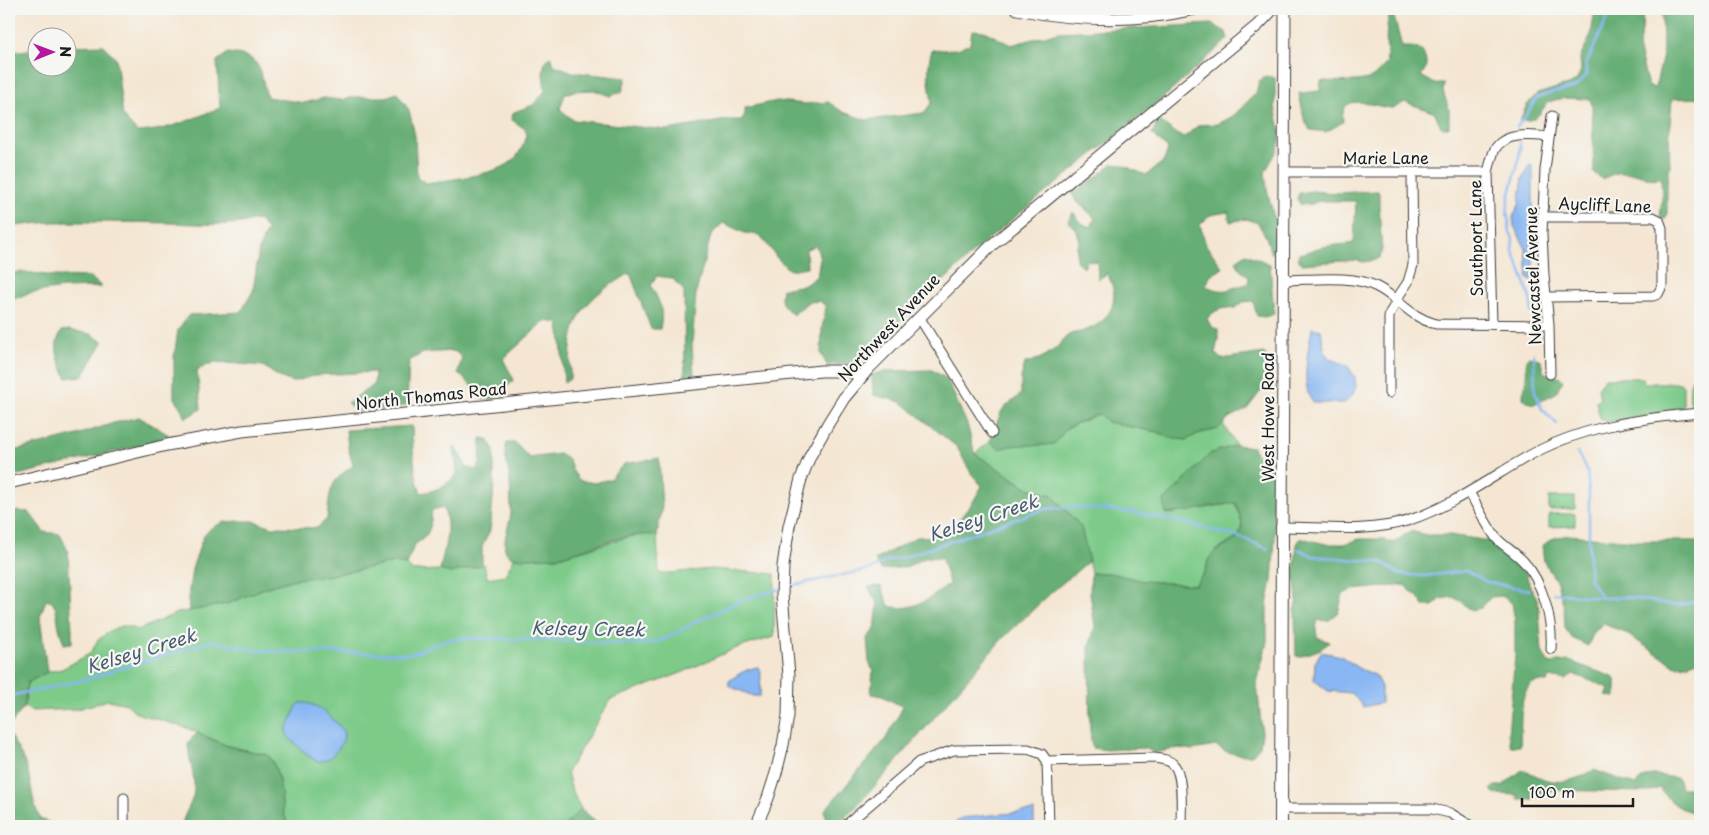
<svg xmlns="http://www.w3.org/2000/svg" width="1709" height="835" viewBox="0 0 1709 835" font-family="'Playpen Sans',sans-serif">
<rect width="100%" height="100%" fill="#f6f6f2"/>
<filter id="ink" filterUnits="userSpaceOnUse"><feTurbulence type="fractalNoise" baseFrequency=".02" numOctaves="2"/><feDisplacementMap in="SourceGraphic" scale="10" xChannelSelector="R" yChannelSelector="G"/><feConvolveMatrix kernelMatrix="1 2 1 2 8 2 1 2 1" color-interpolation-filters="sRGB"/></filter>
<filter id="wash" filterUnits="userSpaceOnUse"><feTurbulence type="fractalNoise" baseFrequency=".0096" numOctaves="4" result="noise"/><feDisplacementMap in="SourceGraphic" scale="20" xChannelSelector="R" yChannelSelector="G"/><feGaussianBlur stdDeviation="1.12" result="paint"/><feColorMatrix in="noise" values="0 0 0 0 0 0 0 0 0 0 0 0 0 0 0 0 0 1.4 0 .05"/><feComposite in="paint" operator="in"/></filter>
<g filter="url(#wash)">
<rect width="100%" height="100%" fill="#f4e6d2"/>
<!-- green -->
<path fill="#7dca89" stroke="#4c7352" d="M1694 376H1700V409H1693C1688 402 1688 382 1694 376Z
M1605 378H1643L1644 383H1680L1683 385V406L1681 410 1607 422 1600 418 1596 402 1600 398 1598 388Z
M1099 414 1120 425 1158 432 1171 438 1186 440 1197 434 1218 429 1223 424 1236 445 1212 453 1164 501 1167 514 1235 503 1242 524 1239 537 1216 551 1209 558 1205 571 1195 585 1143 581 1110 573H1091L1081 527 1052 495 1028 488 975 454 990 441 999 448C1018 442 1034 447 1053 444L1068 427Z
M1549 497H1575V509L1549 510Z
M1549 514H1575V526L1549 527Z
M650 534 657 536 659 574 711 569 775 574 774 637 734 649 681 673 610 700 567 772 572 791 581 809 564 826H290C280 814 283 796 279 781 277 771 274 763 268 755L228 746 187 728 136 713 127 704 108 700 77 709 31 711 24 707 27 683 47 672 62 669 91 653 97 641 108 632 121 626H125L138 630 177 613 227 604 267 587 295 579 325 576 394 563 407 565 413 571 440 570 451 573 484 564 487 578 505 575 514 558 559 557 628 537Z"/>
<!-- forest -->
<path fill="#66ae75" stroke="#416548" d="M1595 9H1643L1642 30 1638 47 1648 86 1655 88 1663 55 1662 11 1673 9H1700V35L1696 40 1694 50 1700 56 1696 66 1697 74 1700 75V98L1672 99 1669 137 1670 165 1667 182V217L1664 220 1660 216 1662 199 1661 177C1649 181 1649 177 1638 174 1635 173 1625 173 1621 173 1614 172 1609 177 1602 179L1594 173 1592 106 1590 99C1579 99 1565 97 1555 100 1538 104 1545 123 1520 120L1527 105 1537 94 1571 84 1577 80 1581 70 1580 58 1591 35Z
M1391 14 1394 17 1402 47C1420 47 1423 47 1427 66L1421 76 1435 84H1444L1443 91 1449 110V127H1441L1435 113 1405 102C1401 104 1396 108 1391 108 1373 107 1339 89 1343 122L1326 132 1310 130 1304 119 1299 93 1320 91 1321 81C1336 81 1365 84 1376 75 1381 71 1380 68 1387 64 1387 52 1384 22 1391 14Z
M1212 24 1226 32 1228 39 1170 92 1010 221 973 253 892 329 868 357 856 363 827 365 821 354 822 328 826 307 820 301 808 302 793 315C783 305 779 304 782 289L805 285 817 276 820 258 816 246 806 249 807 267 789 270 778 259 760 235 745 233 723 223 711 235 696 293 692 345 694 375 685 379 684 291 672 278 656 276 651 286C660 302 664 310 660 329H651L630 273C620 280 607 286 598 294 570 318 570 345 570 379L564 383 562 351 559 323 545 321 503 359 514 380 494 399H481L472 386 458 373 462 357 454 351 423 353 409 361 407 405 388 409 357 411 347 403 374 385 375 372 317 375 292 382 277 376 263 366 215 362 197 370 201 409 186 418 174 396V357L178 330 189 315 241 312 253 291 259 249 267 229 258 220C229 227 199 224 170 223 134 222 98 222 62 222 44 221 27 226 9 226V52L37 49 38 68H68V46L103 45 116 59 123 116 137 132C168 131 191 119 220 108L217 61 228 53C262 56 259 67 267 97L304 103 324 98 342 100 354 97H386L397 93 409 110 415 136 417 177 426 183C447 180 495 175 511 162 519 155 524 145 527 135L525 129 511 119 514 112 533 105 545 91C544 78 539 65 551 56L554 65 573 72 626 78 622 92 610 96 594 90 574 91 565 94 560 109 573 120 667 130 727 120H742L745 114V108L777 101 805 104 828 102 843 112 867 120 924 113 932 102C929 84 926 68 932 50L957 49 970 44 972 30 984 31 1011 45 1059 32Z
M1267 76 1275 78V107L1281 134 1278 149 1265 172 1267 189 1275 223 1277 244 1272 254 1266 237 1258 223 1246 219 1230 222 1228 212 1210 215 1200 225 1206 245 1223 268 1210 276 1206 286C1227 295 1228 288 1248 284L1249 277 1240 270 1236 261 1246 254 1270 264 1274 314 1265 317 1257 316 1253 301 1242 302 1236 308C1223 307 1215 309 1207 319L1211 326 1218 330V340L1215 353 1221 359 1264 353 1270 359 1269 367 1262 380 1264 387 1247 409 1230 417 1218 429 1197 434 1186 440 1171 438 1158 432 1107 422 1099 414 1068 427 1054 444C1034 447 1018 442 999 449L990 441 1002 410 1021 394V378L1025 363C1038 360 1048 356 1058 346 1061 343 1065 337 1069 335 1073 332 1080 333 1084 331 1111 322 1122 299 1107 274L1098 279 1097 262 1087 260 1084 268 1076 261 1077 246 1080 240 1075 227 1068 221 1073 212 1082 224 1091 227 1095 218 1075 200 1072 193 1099 175 1112 164 1122 165 1146 175 1164 161 1168 149 1152 134 1158 120 1183 138 1199 125 1218 124 1233 116 1256 93 1259 81Z
M1313 191 1335 193 1378 191 1379 194V208L1382 250 1380 257 1375 260 1363 262 1357 260 1302 264 1298 259 1300 254 1321 247 1354 243 1356 201H1320L1308 205 1300 204 1297 199 1299 193Z
M24 272 55 276 90 277 102 287 63 288 30 293 9 301V273Z
M69 330 91 334 103 342 83 376 67 378C59 362 51 347 62 331Z
M1528 357 1540 359 1543 365V372L1555 377H1560L1563 380 1556 393 1534 404 1527 402 1523 398C1523 390 1525 389 1526 382 1528 373 1524 366 1528 357Z
M932 370 947 379 967 424 975 454 1028 488 1052 495 1081 527 1089 561 1053 591 1002 639 885 775 851 812 838 822H826L825 810 885 740 903 707 882 696 871 694 873 671 869 662 867 638 875 629 878 604 868 587 881 586 889 606C912 613 933 597 949 584L942 558 927 557 906 567 881 570 875 560 916 537 936 536 948 533 973 502 982 486 971 473 957 447 901 402 874 395 871 375 885 371Z
M139 417 169 435 147 444 9 477V452L77 435 114 423Z
M412 426C413 449 413 472 421 493 437 491 447 485 457 474L454 447 461 454 466 467 475 470 480 464 481 438 488 439 494 450V486L491 523 490 530 482 547V565L451 573 440 570C444 547 452 529 443 507L432 510C430 529 431 535 414 545L407 565 394 563 325 576 295 579 267 587 227 604 189 611 188 597 192 569 203 537 211 528 224 522 240 521H253L273 527 317 528 327 519C330 492 328 482 353 466L348 447 346 430Z
M507 443H515L529 458 559 454 569 460 572 470 579 480 594 483 610 479 624 464 659 458 662 507 657 536C631 529 587 550 561 556 551 558 540 557 530 558 522 558 511 560 506 552 501 543 511 522 511 511 510 498 511 485 509 473 507 462 503 454 507 443Z
M1236 445 1253 447 1262 465 1272 464 1275 475 1273 497 1275 539 1272 581 1267 605V642L1257 683 1262 733 1260 746 1252 755C1238 755 1228 754 1216 746L1192 750 1179 748 1154 753 1145 748 1107 750 1092 748 1090 731 1089 647 1095 627 1090 593 1091 573H1110L1143 581 1195 585 1205 572 1209 558 1216 551 1239 537 1242 524 1236 503 1212 506 1191 511 1166 514 1164 501 1211 453Z
M18 511 29 512 44 532 60 534 68 551 72 631V643L64 644 59 628 56 609 52 602 46 600 40 616 47 672 27 683 24 707 9 727V513Z
M1410 531 1427 535H1450L1489 541 1501 552 1516 562 1525 571 1530 586 1538 600 1542 651 1548 663 1569 661 1613 677 1616 681V697L1606 696 1609 688 1573 674 1566 680 1550 677 1547 682C1543 682 1539 681 1535 682 1517 689 1522 729 1520 746H1511L1508 734 1515 656V621L1512 603 1502 596 1491 597 1481 608 1470 610 1463 603 1453 597 1441 599 1433 606H1424L1418 597 1404 585 1352 590 1343 594 1338 613 1328 621 1318 620 1316 628 1317 637 1329 642 1321 649 1299 657 1296 656 1295 608 1297 600 1294 573 1297 544 1301 538 1326 544H1344L1359 539H1383L1388 542H1395Z
M1569 535 1635 541H1700V660L1686 665 1676 666 1625 633 1604 624 1594 632 1588 646 1572 638 1565 628 1564 607 1557 582 1544 562 1542 546 1553 538Z
M197 733 228 746 268 755C274 763 277 771 279 781 283 796 280 814 290 826H182C183 813 194 803 194 789 195 774 188 758 188 742Z
M9 734C16 745 23 757 27 769 32 786 32 801 40 819L59 826H9Z
M1522 770C1530 772 1536 776 1544 779 1562 785 1578 779 1594 770L1635 785C1638 782 1641 779 1645 777 1654 772 1668 778 1678 778L1681 788H1700V813C1682 812 1670 803 1660 788L1648 792 1545 790 1538 795H1534L1533 799H1518V795L1494 794 1491 789 1495 786H1502Z
M581 809 602 826H564Z"/>
<!-- water -->
<path fill="#88b7f3" stroke="#526a88" d="M1530 164 1533 168V273L1531 281 1528 279 1526 249 1514 226 1513 217 1519 205 1523 178Z
M1312 328 1321 330 1325 353 1330 359 1347 365 1355 377 1356 389 1351 397 1345 403H1314C1299 390 1309 346 1312 328Z
M1321 652 1341 656 1358 668 1375 675 1381 687V703L1363 707 1352 693 1328 691 1314 680 1315 663Z
M758 667 761 672 760 696H753L729 686V681C738 674 746 669 758 667Z
M300 703C318 702 331 717 342 729 344 732 345 736 343 740 340 749 327 764 317 761 310 759 292 741 287 735V729L297 706Z
M1034 811V826H952L961 818Z"/>
<g fill="none" stroke-linecap="round" stroke-linejoin="round">
<!-- stream -->
<path stroke="#88b7f3" stroke-width="2.5" d="M1517 127 1531 108 1536 98 1553 92 1573 88 1580 83 1586 75V65L1607 18 1617 9
M1520 142C1522 166 1504 197 1508 218 1509 222 1509 228 1510 233 1511 235 1513 237 1513 240 1513 244 1511 247 1513 251 1518 265 1534 300 1531 313
M1534 354 1535 392 1542 409 1557 424
M1577 452 1587 471 1589 492V565L1590 580 1602 598
M1298 549 1313 556 1382 562 1399 574 1424 576 1467 571 1487 582 1529 590
M785 587 871 569 887 561 901 558 1045 509 1073 507 1131 512 1182 522 1239 537 1268 549
M1554 593 1606 598 1625 597 1673 605 1687 604 1700 600
M9 696 80 681 211 641 259 651 409 654 419 651 445 640 468 638 572 641 612 644 651 643 666 639 697 621 747 598 780 589"/>
</g>
</g>
<g filter="url(#ink)">
<g fill="none" stroke-linecap="round" stroke-linejoin="round">
<!-- minor casing -->
<g stroke="#3c3a37" stroke-width="11">
<path id="minor" d="M1284 172H1488
M1543 217H1653L1659 220 1662 228V286L1658 294 1653 296 1547 297
M1284 280C1312 280 1352 274 1377 287 1400 299 1409 317 1436 324L1549 325
M1396 300 1408 282 1413 265 1412 172
M919 317 992 433
M1492 324 1488 172C1490 165 1492 155 1495 149 1505 132 1532 135 1548 137
M1550 374 1549 324 1544 275 1542 233 1545 170 1552 116
M1389 393V318L1390 313 1397 301
M1469 492C1478 507 1486 525 1497 539 1505 547 1516 553 1524 562 1543 582 1553 621 1551 649
M1282 527C1324 527 1367 533 1407 521 1450 507 1487 480 1525 458 1578 427 1640 418 1700 413
M1047 761 1154 758C1161 759 1168 759 1173 764 1184 774 1181 811 1181 826
M1047 761 1049 826
M1280 809H1432L1450 813 1471 826
M124 826V798
M845 826 919 762 954 750 1028 749 1042 754 1047 761"/>
</g>
<!-- tertiary casing -->
<g stroke="#3c3a37" stroke-width="13">
<path id="tertiary" d="M1017 9C1076 21 1136 23 1195 9
M9 483 167 445 242 431 821 371H850L861 377
M1282 527 1285 9
M756 826 768 798 776 773 783 745 788 716 789 675 782 595 783 566 789 526 801 479 810 456 829 422 844 398 869 368 993 244 1258 25 1273 9"/>
</g>
<!-- secondary casing -->
<g stroke="#3c3a37" stroke-width="14">
<path id="secondary" d="M1281 826 1282 527"/>
</g>
<!-- minor -->
<use href="#minor" stroke="#fff" stroke-width="9"/>
<!-- tertiary -->
<use href="#tertiary" stroke="#fff" stroke-width="11"/>
<!-- secondary -->
<use href="#secondary" stroke="#fff" stroke-width="12"/>
</g>
</g>
<g text-anchor="middle" dominant-baseline="central" stroke-width="4.5" stroke-linejoin="round" paint-order="stroke">
<!-- street labels -->
<g font-size="16" fill="#1c1c1c" stroke="#f6f6f2">
<text x="1386" y="157">Marie Lane</text>
<text transform="translate(1605 204) rotate(2)">Aycliff Lane</text>
<text transform="translate(1475 238) rotate(-91)">Southport Lane</text>
<text transform="translate(1532 276) rotate(-92)">Newcastel Avenue</text>
<text transform="translate(888 327) rotate(-47)">Northwest Avenue</text>
<text transform="translate(431 395) rotate(-6)">North Thomas Road</text>
<text transform="translate(1267 417) rotate(-90)">West Howe Road</text>
</g>
<!-- water labels -->
<g font-size="18" font-style="italic" fill="#475a72" stroke="#f6f6f2">
<text transform="translate(983 517) rotate(-18)">Kelsey Creek</text>
<text transform="translate(588 628) rotate(1)">Kelsey Creek</text>
<text transform="translate(141 650) rotate(-17)">Kelsey Creek</text>
</g>
</g>
<!-- margin -->
<rect width="1709" height="835" fill="none" stroke="#f6f6f2" stroke-width="30"/>
<!-- north arrow -->
<g transform="translate(52 52) rotate(89)"><circle r="24" fill="#f6f6f2" stroke="#9f9f9c"/>
<path d="M0-4L9 19L0 12L-9 19Z" fill="#b5179e"/>
<text y="-8" font-size="14" font-weight="bold" text-anchor="middle" fill="#1c1c1c">N</text>
</g>
<!-- scale -->
<path d="M1522 798v8h111v-8" fill="none" stroke="#1c1c1c" stroke-width="2.5"/>
<text x="1529" y="798" font-size="15" fill="#1c1c1c" stroke="#f6f6f2" stroke-width="4" paint-order="stroke">100 m</text>
</svg>
